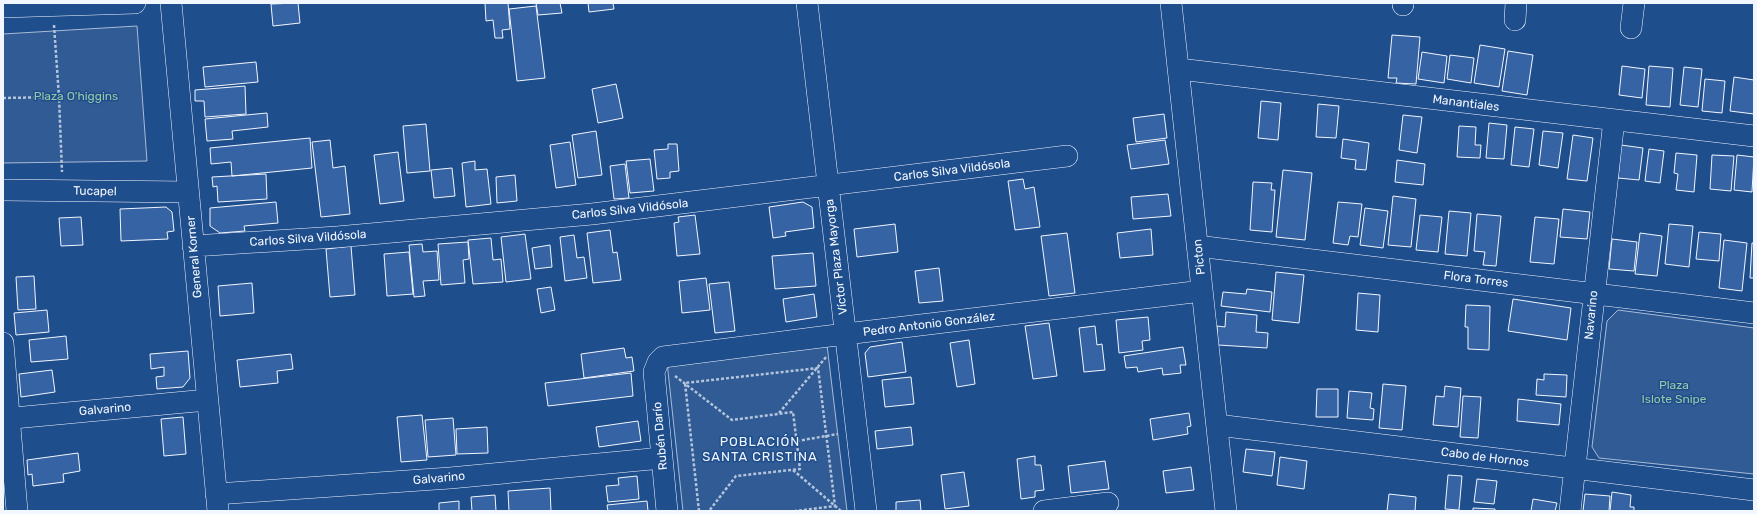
<svg xmlns="http://www.w3.org/2000/svg" width="1757" height="514" viewBox="0 0 1757 514" font-family="Rubik,sans-serif">
<rect width="100%" height="100%" fill="#1f4e8c"/>
<!-- built -->
<path fill="#305b95" stroke="#a8bbd7" d="M137 26 147 161 3 163V34Z
M1618 310 1754 328V474L1599 458 1592 447 1607 321Z
M827 345 847 511H683L667 362Z"/>
<!-- building -->
<path fill="#3563a3" stroke="#f2f6ff" d="M298 3 300 23 273 26 271 4Z
M485 3H508L510 29 502 30 503 38H495L493 20 486 21Z
M536 3H560L562 13 538 15Z
M588 3H613L614 9 589 12Z
M536 6 545 78 517 81 509 9Z
M1392 35 1420 37 1416 84 1396 83 1397 78H1388Z
M1480 45 1505 49 1499 87 1474 83Z
M1508 51 1533 55 1527 95 1502 91Z
M1422 52 1447 56 1444 83 1418 79Z
M1450 55 1474 58 1471 83 1447 79Z
M256 62 258 82 205 87 203 67Z
M1622 66 1645 69 1642 98 1619 95Z
M1649 66 1673 68 1670 107 1646 105Z
M1684 67 1702 69 1698 107 1680 105Z
M1734 77 1754 80V114L1730 111Z
M1705 79 1725 81 1722 113 1702 111Z
M616 84 623 118 598 123 592 89Z
M245 86 246 114 205 117 204 101H195V90Z
M1261 101 1281 103 1278 140 1258 138Z
M1318 104 1339 106 1336 138 1316 137Z
M267 113 268 127 232 131 233 139 207 141 205 119Z
M1164 114 1167 138 1136 142 1133 118Z
M1403 115 1422 117 1417 153 1399 150Z
M1489 123 1507 125 1504 159 1486 158Z
M426 124 430 171 407 173 403 126Z
M1459 126 1476 127 1475 145H1481L1480 158 1457 157Z
M1515 127 1534 129 1529 167 1511 165Z
M596 131 602 175 578 178 572 135Z
M1543 131 1563 133 1558 168 1539 165Z
M1573 135 1593 138 1587 181 1567 179Z
M310 138 312 168 232 176 231 162 211 164 210 148Z
M1343 139 1369 143 1366 170 1355 169 1356 160 1341 158Z
M330 140 333 168 345 166 350 214 321 217 312 142Z
M1165 140 1169 164 1131 169 1127 145Z
M570 142 576 185 556 188 550 145Z
M668 144H677L679 171 670 172V178L657 179 654 150 668 149Z
M1621 145 1643 148 1639 180 1618 178Z
M1649 149 1664 151 1660 183 1645 181Z
M398 152 404 201 380 204 374 155Z
M1676 153 1697 155 1694 192 1676 190 1678 174 1674 173Z
M1712 155 1734 156 1731 191 1710 189Z
M1737 155 1754 157 1752 192 1734 190Z
M650 159 654 191 630 193 626 161Z
M1397 160 1425 164 1423 185 1395 182Z
M475 161V170L487 169 491 204 466 207 462 163Z
M625 164 629 198 614 199 610 166Z
M452 168 455 196 434 198 431 170Z
M1283 170 1312 173 1305 240 1276 237Z
M266 174 267 199 218 202 217 186 213 187 212 177Z
M515 175 517 201 497 203 496 177Z
M1023 179 1025 189 1034 187 1040 227 1015 230 1008 181Z
M1253 182 1272 183 1271 190H1275L1272 232 1250 230Z
M1168 194 1171 216 1133 219 1131 197Z
M1393 196 1416 199 1411 247 1388 245Z
M276 202 278 223 244 226 245 231 220 233 210 226V208Z
M803 202 812 207 814 228 785 232 786 236 773 238 769 207Z
M1338 202 1362 204 1358 237 1350 236 1348 245 1333 243Z
M166 207 172 212 174 231 167 232 168 239 121 241 120 209Z
M1365 208 1388 211 1383 248 1360 245Z
M1563 209 1590 212 1587 239 1560 237Z
M1449 211 1471 213 1467 256 1445 254Z
M1477 214 1501 216 1496 266 1483 265 1485 252 1474 251Z
M695 215 700 254 677 256 674 223 679 222 678 217Z
M1420 215 1442 217 1438 252 1416 250Z
M81 217 83 245 61 246 59 218Z
M1535 217 1559 219 1554 264 1530 262Z
M895 224 898 252 857 257 854 229Z
M1669 224 1693 226 1689 267 1665 264Z
M1151 229 1153 255 1120 258 1117 233Z
M610 230 613 253 617 252 621 280 593 283 587 233Z
M1699 232 1721 234 1719 261 1696 259Z
M1067 233 1075 293 1049 296 1041 236Z
M1640 233 1662 236 1657 276 1635 274Z
M525 234 531 279 506 282 501 237Z
M574 235 577 258 584 257 587 278 565 281 560 237Z
M491 238 493 260 501 259 503 282 473 284 468 240Z
M1612 239 1637 242 1634 271 1609 269Z
M1724 240 1747 243 1742 291 1719 288Z
M468 242 469 259 463 260 465 283 441 285 438 244Z
M1752 243H1754V278H1750Z
M422 244 423 252 437 251 439 280 423 281 425 296 414 297 409 245Z
M550 245 552 267 535 269 532 248Z
M351 246 355 295 330 297 326 249Z
M409 252 413 294 387 296 384 254Z
M813 253 816 286 775 289 772 256Z
M939 268 943 301 919 303 915 271Z
M1276 272 1304 275 1299 323 1272 320Z
M34 276 36 309 18 310 16 277Z
M706 278 710 310 682 313 679 281Z
M729 282 735 331 715 333 709 284Z
M252 283 254 313 220 316 218 286Z
M551 287 555 310 541 313 537 289Z
M1247 289 1272 292 1270 312 1221 306 1223 292 1246 294Z
M1358 293 1380 295 1378 332 1356 330Z
M814 294 817 317 786 322 783 299Z
M1513 299 1571 308 1567 340 1508 331Z
M1466 305 1490 306 1489 350 1468 349V327H1465Z
M47 310 49 332 16 335 14 313Z
M1226 312 1257 315 1256 332 1268 333 1267 348 1218 345 1217 326 1225 327Z
M1148 317 1150 340 1142 341 1143 350 1119 353 1116 320Z
M1049 323 1057 376 1033 379 1025 326Z
M1095 326 1097 345 1102 344 1105 370 1084 372 1079 328Z
M66 336 68 359 31 362 29 340Z
M969 340 975 384 957 387 950 343Z
M902 342 906 372 868 377 865 353 870 347Z
M1183 347 1186 365H1180L1181 373 1163 375 1162 368 1138 372 1137 367 1126 368 1124 356Z
M624 348 626 358 632 357 634 371 584 378 581 354Z
M188 351 190 378 183 387 157 389 156 377 164 376V367L151 369 150 354Z
M291 354 293 369 277 371 278 383 240 387 237 360Z
M52 370 55 392 21 397 19 374Z
M631 373 633 396 548 406 545 383Z
M1544 374 1567 375 1566 397 1536 395 1537 379 1544 380Z
M911 377 914 404 885 407 882 380Z
M1383 384 1406 386 1402 430 1379 428Z
M1445 386 1461 388 1458 427 1433 425 1436 396 1444 397Z
M1317 389H1338V417H1316Z
M1349 391 1372 393 1370 408 1374 409 1373 420 1347 418Z
M1463 396 1481 397 1478 438 1460 437Z
M1518 399 1561 404 1559 425 1517 421Z
M1189 413 1191 426 1187 427 1188 434 1153 440 1150 419Z
M422 415 427 460 401 462 397 417Z
M183 417 186 454 164 456 161 419Z
M453 418 456 455 428 457 425 420Z
M638 421 641 441 599 447 596 427Z
M487 427 488 453 457 454 456 429Z
M911 427 913 445 877 449 875 431Z
M1246 449 1275 452 1272 476 1243 472Z
M78 453 80 471 63 474 64 482 33 486 32 474 28 475 27 460Z
M1035 456V465H1041L1044 490 1035 491V497L1021 499 1017 459Z
M1280 457 1307 461 1304 489 1277 485Z
M1105 461 1109 489 1071 493 1068 466Z
M1191 467 1194 490 1166 493 1163 471Z
M964 472 969 506 945 509 941 475Z
M1448 475 1462 476 1459 510 1445 509Z
M637 476 639 499 608 502 606 486 619 485 618 478Z
M1477 479 1497 481 1494 504 1474 502Z
M550 488 551 511H509L508 491Z
M1612 492 1631 495 1630 507H1634V511H1610Z
M1389 494 1416 497 1415 511H1387Z
M1585 494 1610 496 1609 511H1583Z
M495 495 496 511H501H472L471 497Z
M1533 499 1557 503 1555 511H1531Z
M920 500 921 511H896V502Z
M459 501V511H439V503Z
M647 501 648 511H608L607 505Z
M1473 508 1495 509V511H1473Z"/>
<g fill="none" stroke-linecap="round" stroke-linejoin="round">
<!-- minor casing -->
<g stroke="#f2f6ff" stroke-width="22">
<path id="minor" d="M171 3 218 511
M807 3 866 511
M1171 3 1226 511
M1403 5V3
M3 7 135 3
M1515 20 1516 3
M1631 28 1634 3
M1179 69 1754 136
M3 190 188 192
M193 246 337 237 592 214 1067 156
M1197 246 1754 313
M3 343 17 511
M3 419 207 400
M1217 425 1754 490
M216 494 450 478 662 458
M667 511 654 372 658 362 663 357 821 337 1202 291
M1044 511 1108 503
M1570 511 1614 120"/>
</g>
<!-- path -->
<path stroke="#b3c4dc" stroke-width="2.5" stroke-dasharray="3 2" stroke-linecap="butt" d="M54 25 59 97 62 172
M3 98 59 97
M675 376 732 420 793 412 800 469 736 476 709 511
M779 413 827 356
M797 441 838 434
M793 470 841 511
M699 511 685 383 818 368 835 506 795 511"/>
<!-- minor -->
<use href="#minor" stroke="#1f4e8c" stroke-width="21"/>
</g>
<g text-anchor="middle" dominant-baseline="central" stroke-width="3" stroke-linejoin="round" paint-order="stroke">
<!-- park labels -->
<g font-size="12" fill="#97c8a6" stroke="#1f4e8c">
<text x="76" y="96">Plaza O'higgins</text>
<text x="1674" y="385">Plaza<tspan x="1674" dy="14">Islote Snipe</tspan></text>
</g>
<!-- street labels -->
<g font-size="12" fill="#f2f6ff" stroke="#1f4e8c">
<text transform="translate(1466 103) rotate(7)">Manantiales</text>
<text transform="translate(952 170) rotate(-7)">Carlos Silva Vildósola</text>
<text transform="translate(95 191) rotate(1)">Tucapel</text>
<text transform="translate(630 209) rotate(-6)">Carlos Silva Vildósola</text>
<text transform="translate(308 238) rotate(-4)">Carlos Silva Vildósola</text>
<text transform="translate(194 257) rotate(-95)">General Korner</text>
<text transform="translate(836 257) rotate(-97)">Víctor Plaza Mayorga</text>
<text transform="translate(1199 257) rotate(-96)">Picton</text>
<text transform="translate(1476 279) rotate(7)">Flora Torres</text>
<text transform="translate(1591 315) rotate(-84)">Navarino</text>
<text transform="translate(929 324) rotate(-7)">Pedro Antonio González</text>
<text transform="translate(105 409) rotate(-5)">Galvarino</text>
<text transform="translate(660 436) rotate(-95)">Rubén Darío</text>
<text transform="translate(1485 457) rotate(7)">Cabo de Hornos</text>
<text transform="translate(439 478) rotate(-5)">Galvarino</text>
</g>
<!-- neighbourhood labels -->
<g font-size="13" letter-spacing="1" fill="#f2f6ff" stroke="#1f4e8c">
<text x="760" y="441">POBLACIÓN<tspan x="760" dy="15">SANTA CRISTINA</tspan></text>
</g>
</g>
<!-- border -->
<rect width="1757" height="514" fill="none" stroke="#f2f6ff" stroke-width="8"/>
</svg>
